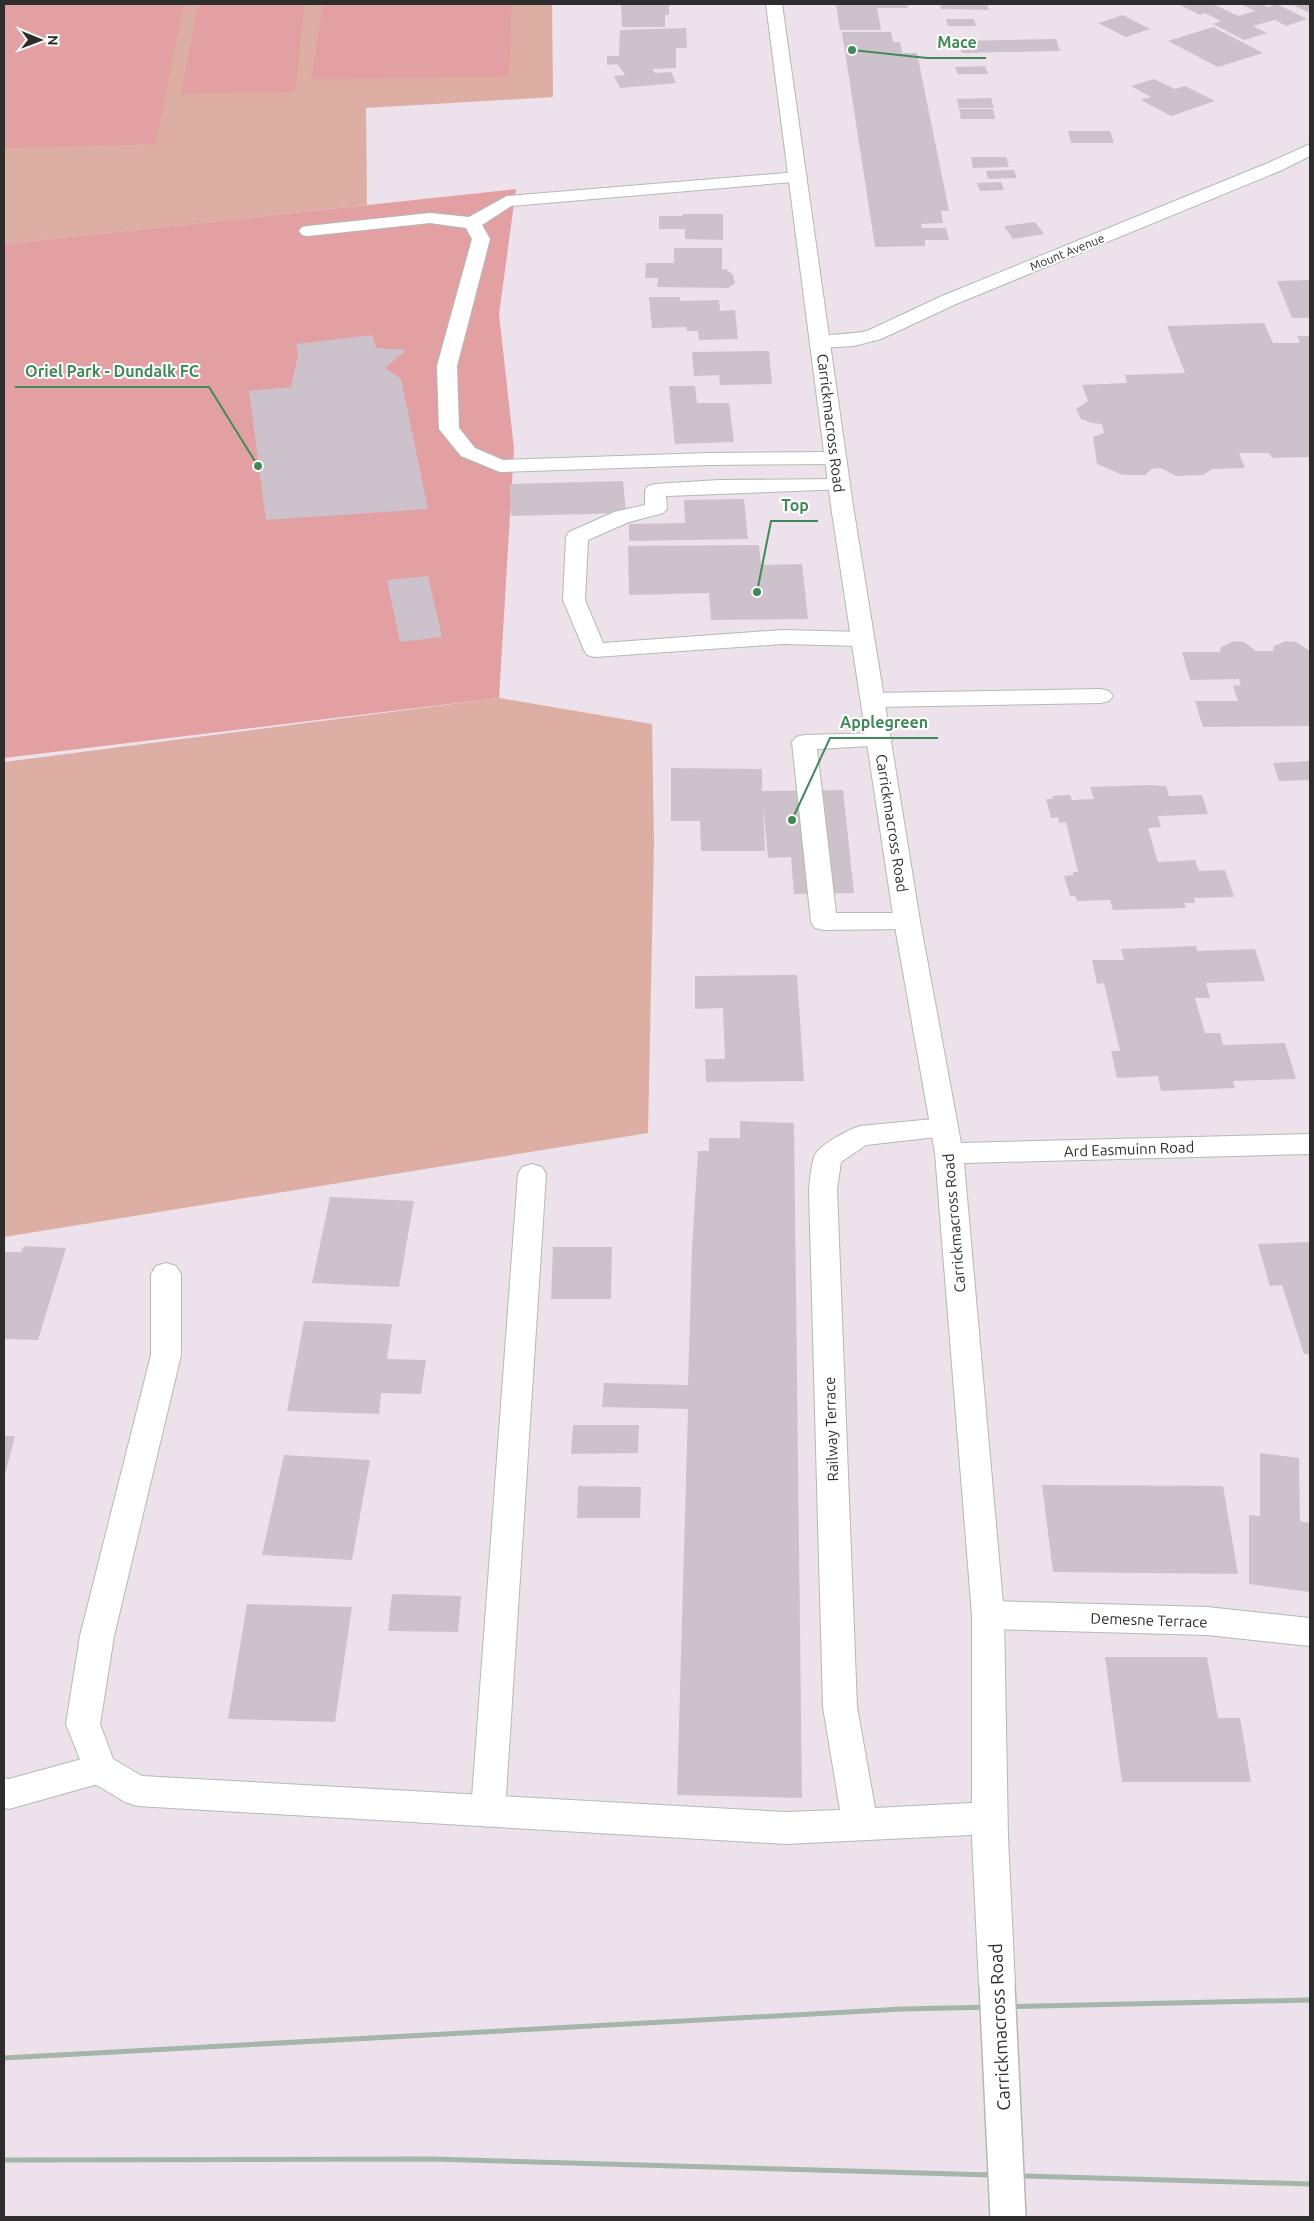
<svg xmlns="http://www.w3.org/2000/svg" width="1314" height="2221" viewBox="0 0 1314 2221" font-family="Ubuntu,sans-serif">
<rect width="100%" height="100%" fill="#ede1eb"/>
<!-- green -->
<path fill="#ddaea3" d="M4 4H552L553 97 366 108 367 205 4 244Z
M499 698 652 724 654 843 648 1133 4 1237V762Z"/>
<!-- pitch -->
<path fill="#e3a0a3" d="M4 4H184L156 144 4 148Z
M198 4H305L295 92 181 94Z
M323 4H512L509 77 311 79Z
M516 189 499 314 514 449 499 698 4 758V244Z"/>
<!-- building -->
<path fill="#cdc2cb" d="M621 4H669V15H665V27H622Z
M836 4H907L908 8H877L881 30H840Z
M940 4H987L989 10 941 9Z
M1178 4H1213L1238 16 1255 11 1241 4H1261L1268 7 1277 4 1307 19 1286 26 1275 20 1253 26 1267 33 1244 40 1213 24 1221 21 1205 13 1200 15Z
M1291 4H1310V13Z
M1123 15 1150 29 1126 37 1098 23Z
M946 19H974L976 26H948Z
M1213 27 1263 53 1218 67 1168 41Z
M686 28 687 48H676V68L652 69 655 73 671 72 676 83 620 88 614 76 625 75 620 67 617 66 618 64 607 65V56H619L620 30Z
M842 32H891L893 42H900L902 53H917L949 211H941L943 223 921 224 922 228H946L949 240H925V246L875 247Z
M1056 39 1060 51 962 53 958 41Z
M985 66 988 74H958L955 67Z
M1154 79 1175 89 1185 86 1215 101 1171 116 1141 100 1151 97 1131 86Z
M991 98 994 108H959L957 99Z
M959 109H993L995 119H961Z
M1068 131H1110L1114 143H1071Z
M971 157H1006L1009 167 973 168Z
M1014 170 1017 178 988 179 986 171Z
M1001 182 1004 190 980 191 977 183Z
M683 214H723V240L685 239V229H659V216H682Z
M1035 222 1044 234 1013 239 1004 226Z
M674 248H722V269H726L733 275 735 283 728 288 657 287 658 278H645L646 263H674Z
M1310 280V318H1292L1277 281Z
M649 297H680V301L719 300 720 311 735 310 738 339 699 340 698 331H687L686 327 652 328Z
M1264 323 1273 343H1300L1297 336H1310V457L1272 458 1269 453H1239L1245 468 1212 469 1203 475 1176 476 1161 468 1152 469 1145 475H1123L1097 464 1093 437 1104 433 1102 424 1092 423 1081 419 1076 409 1088 401 1082 385 1127 383 1125 375 1185 373 1167 326Z
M372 335 376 348 406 350 385 368 401 379 428 509 266 520 249 391 291 387 298 355 296 344Z
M769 351 772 384 720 385 719 375 694 376 692 352Z
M669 386H695L697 403H729L734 442 675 444Z
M623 481 626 513 511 516 510 484Z
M744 499 748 539 629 541V524L685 523 684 500Z
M759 545 761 565 802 564 808 619 711 620 709 593 629 595 628 546Z
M428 576 442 637 400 642 387 580Z
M1234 641 1244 642 1256 651H1273L1274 646 1286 641 1296 642 1310 651V726L1203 727 1195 701H1238L1233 686 1241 685 1239 679 1190 680 1182 652H1220L1221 647Z
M1310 761V780L1279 781 1273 763Z
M671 768 762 769V791L843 790 854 893 794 894 791 857 768 858 763 805 765 851H701L700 821H671Z
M1149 785 1166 786 1169 796 1202 795 1208 814 1158 816 1161 827 1148 828 1158 862 1195 860 1199 871 1225 870 1234 897 1194 898 1195 903H1184L1186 908 1113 910 1110 900 1077 901 1075 896H1070L1064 876 1073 875V872H1078L1066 822 1059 823 1058 817 1051 818 1046 799H1053L1052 796 1070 795 1072 800 1094 799 1090 787Z
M1196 946 1197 951 1255 949 1265 981 1206 983 1210 998H1195L1205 1033H1220L1223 1045 1285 1043 1296 1079 1233 1081 1235 1088 1161 1091 1158 1076 1117 1078 1111 1051H1120L1104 983 1097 984 1092 960H1124L1121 949Z
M797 975 804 1081 706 1082 705 1059H725L723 1008 695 1009V976Z
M740 1121 794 1123 802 1798 677 1795 688 1409 602 1407 604 1383 688 1385 692 1248 698 1151H709V1138H740Z
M330 1197 414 1201 399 1287 312 1283Z
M1310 1242V1354H1304L1282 1285 1270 1286 1258 1244Z
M24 1246 66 1248 38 1340 4 1339V1252H21Z
M553 1247H612L611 1299H551Z
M304 1321 392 1324 387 1359 426 1360 421 1394 381 1393 379 1414 287 1411Z
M573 1425H639L638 1453 571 1454Z
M4 1436H15L4 1479Z
M1260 1453 1299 1458 1300 1521 1310 1523V1592L1249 1584V1515L1260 1516Z
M284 1455 370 1460 352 1560 262 1555Z
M1042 1485 1223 1486 1238 1574 1053 1572Z
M578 1486 641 1487 640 1518H577Z
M392 1594 461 1596 458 1632 388 1631Z
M247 1604 352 1607 335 1722 228 1719Z
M1105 1657H1207L1218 1718H1240L1251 1782H1122Z"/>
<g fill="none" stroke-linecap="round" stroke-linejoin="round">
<!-- lane casing -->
<g stroke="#b1bbb5" stroke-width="2">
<path id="lane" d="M798 172 804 173 807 177 804 181 511 206 482 225 490 239 457 366 459 428 475 448 503 460 709 453 835 452 842 454 845 458 842 462 835 464 709 465 500 472 461 456 439 429 437 366 472 239 466 228 430 223 308 236 302 235 299 231 302 227 308 226 430 213 469 217 507 196Z
M839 479 846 481 849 485 846 489 666 496 667 509 663 513 629 522 588 540 585 600 603 643 783 630 862 632 870 634 873 639 870 644 862 646 783 644 595 657 587 655 584 650 563 600 566 537 569 532 614 512 645 505V490L648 486 655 484 719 480Z
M1101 689 1109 691 1113 696 1109 701 1101 703 873 707 865 705 861 700 865 695 873 693Z
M880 733 888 735 892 740 888 745 817 749 836 913H907L916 915 920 921 916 927 907 929 824 930 815 928 811 922 792 742 796 737 804 735Z
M532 1164 542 1167 546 1174 505 1811 500 1822 488 1827 476 1822 471 1811 518 1174 522 1167Z
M100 1754 112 1758 117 1769 112 1780 9 1809 4 1808V1778L9 1779Z"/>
</g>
<!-- street casing -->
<g stroke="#b1bbb5" stroke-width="2">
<path id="street" d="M1310 144V156L1280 171 956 304 881 339 854 346 820 348 813 346 810 342 813 338C831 333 849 335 867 331L942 296 1268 163Z
M944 1118 954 1121 958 1128 954 1135 866 1145 841 1162 837 1189 857 1707 875 1808 990 1802 1002 1807 1007 1818 1002 1829 990 1834 786 1844 137 1806 125 1802 88 1780 66 1724 80 1636 151 1355V1274L156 1266 166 1263 176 1266 181 1274V1355L114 1636 100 1724 113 1759 142 1776 786 1812 840 1810 823 1707 809 1189C810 1179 811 1167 814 1157 818 1145 848 1130 860 1126Z
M988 1601 1207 1607 1310 1618V1646L1207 1635 988 1629 976 1625 972 1615 976 1605Z"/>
</g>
<!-- secondary casing -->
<g stroke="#b1bbb5" stroke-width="2">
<path id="secondary" d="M766 4H782L853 506 920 921 961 1143 1310 1134V1154L964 1163 1004 1615 1008 1838 1015 1985 1010 1997 997 2002 984 1997 979 1985 972 1838V1615L935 1153 894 921 831 506Z"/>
</g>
<!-- lane -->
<use href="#lane" fill="#fff" fill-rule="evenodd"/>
<!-- street -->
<use href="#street" fill="#fff" fill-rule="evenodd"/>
<!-- secondary -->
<use href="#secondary" fill="#fff" fill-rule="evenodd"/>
<!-- rail -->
<path stroke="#a4b5aa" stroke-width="5" d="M4 2058 903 2009 1310 2000
M4 2160 432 2159 1310 2184"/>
<!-- secondary-bridge casing -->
<g stroke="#b1bbb5" stroke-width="38" stroke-linecap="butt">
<path id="secondary-bridge" d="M997 1985 1008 2217"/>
</g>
<!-- secondary-bridge -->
<use href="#secondary-bridge" stroke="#fff" stroke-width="35"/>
</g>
<g text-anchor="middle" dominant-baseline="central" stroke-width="4" stroke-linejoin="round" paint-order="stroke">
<!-- far-street labels -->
<g font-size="12" fill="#2d2d2d" stroke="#fff">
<text transform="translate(1067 252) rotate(-22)">Mount Avenue</text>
</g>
<!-- street labels -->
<g font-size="15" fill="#2d2d2d" stroke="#fff">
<text transform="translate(831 423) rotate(83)">Carrickmacross Road</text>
<text transform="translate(892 823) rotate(81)">Carrickmacross Road</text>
<text transform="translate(1129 1149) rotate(-2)">Ard Easmuinn Road</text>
<text transform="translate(954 1223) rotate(-95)">Carrickmacross Road</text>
<text transform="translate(831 1429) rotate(-92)">Railway Terrace</text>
<text transform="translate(1149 1620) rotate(2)">Demesne Terrace</text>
</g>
<!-- near-street labels -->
<g font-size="18" fill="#2d2d2d" stroke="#fff">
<text transform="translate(999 2027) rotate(-93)">Carrickmacross Road</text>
</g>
</g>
<!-- callouts -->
<path fill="none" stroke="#408a5a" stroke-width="2" d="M852 50L927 58H986M258 466L209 387H15M757 592L771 521H818M792 820L830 738H938"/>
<g fill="#408a5a" stroke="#fff" stroke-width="2">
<circle cx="852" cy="50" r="5"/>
<circle cx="258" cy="466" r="5"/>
<circle cx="757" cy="592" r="5"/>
<circle cx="792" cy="820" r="5"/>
</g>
<g font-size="16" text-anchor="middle" font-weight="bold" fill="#408a5a" stroke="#fff" stroke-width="4" stroke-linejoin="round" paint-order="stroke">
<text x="957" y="48">Mace</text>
<text x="112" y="377">Oriel Park - Dundalk FC</text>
<text x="795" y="511">Top</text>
<text x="884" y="728">Applegreen</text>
</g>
<!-- border -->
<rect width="1314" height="2221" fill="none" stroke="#2d2d2d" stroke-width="10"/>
<!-- north arrow -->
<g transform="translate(40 40) rotate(91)" stroke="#ffffff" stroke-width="4" paint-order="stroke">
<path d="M0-4L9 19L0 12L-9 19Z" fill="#2d2d2d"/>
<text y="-8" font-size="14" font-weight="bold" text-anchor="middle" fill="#2d2d2d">N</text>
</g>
</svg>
